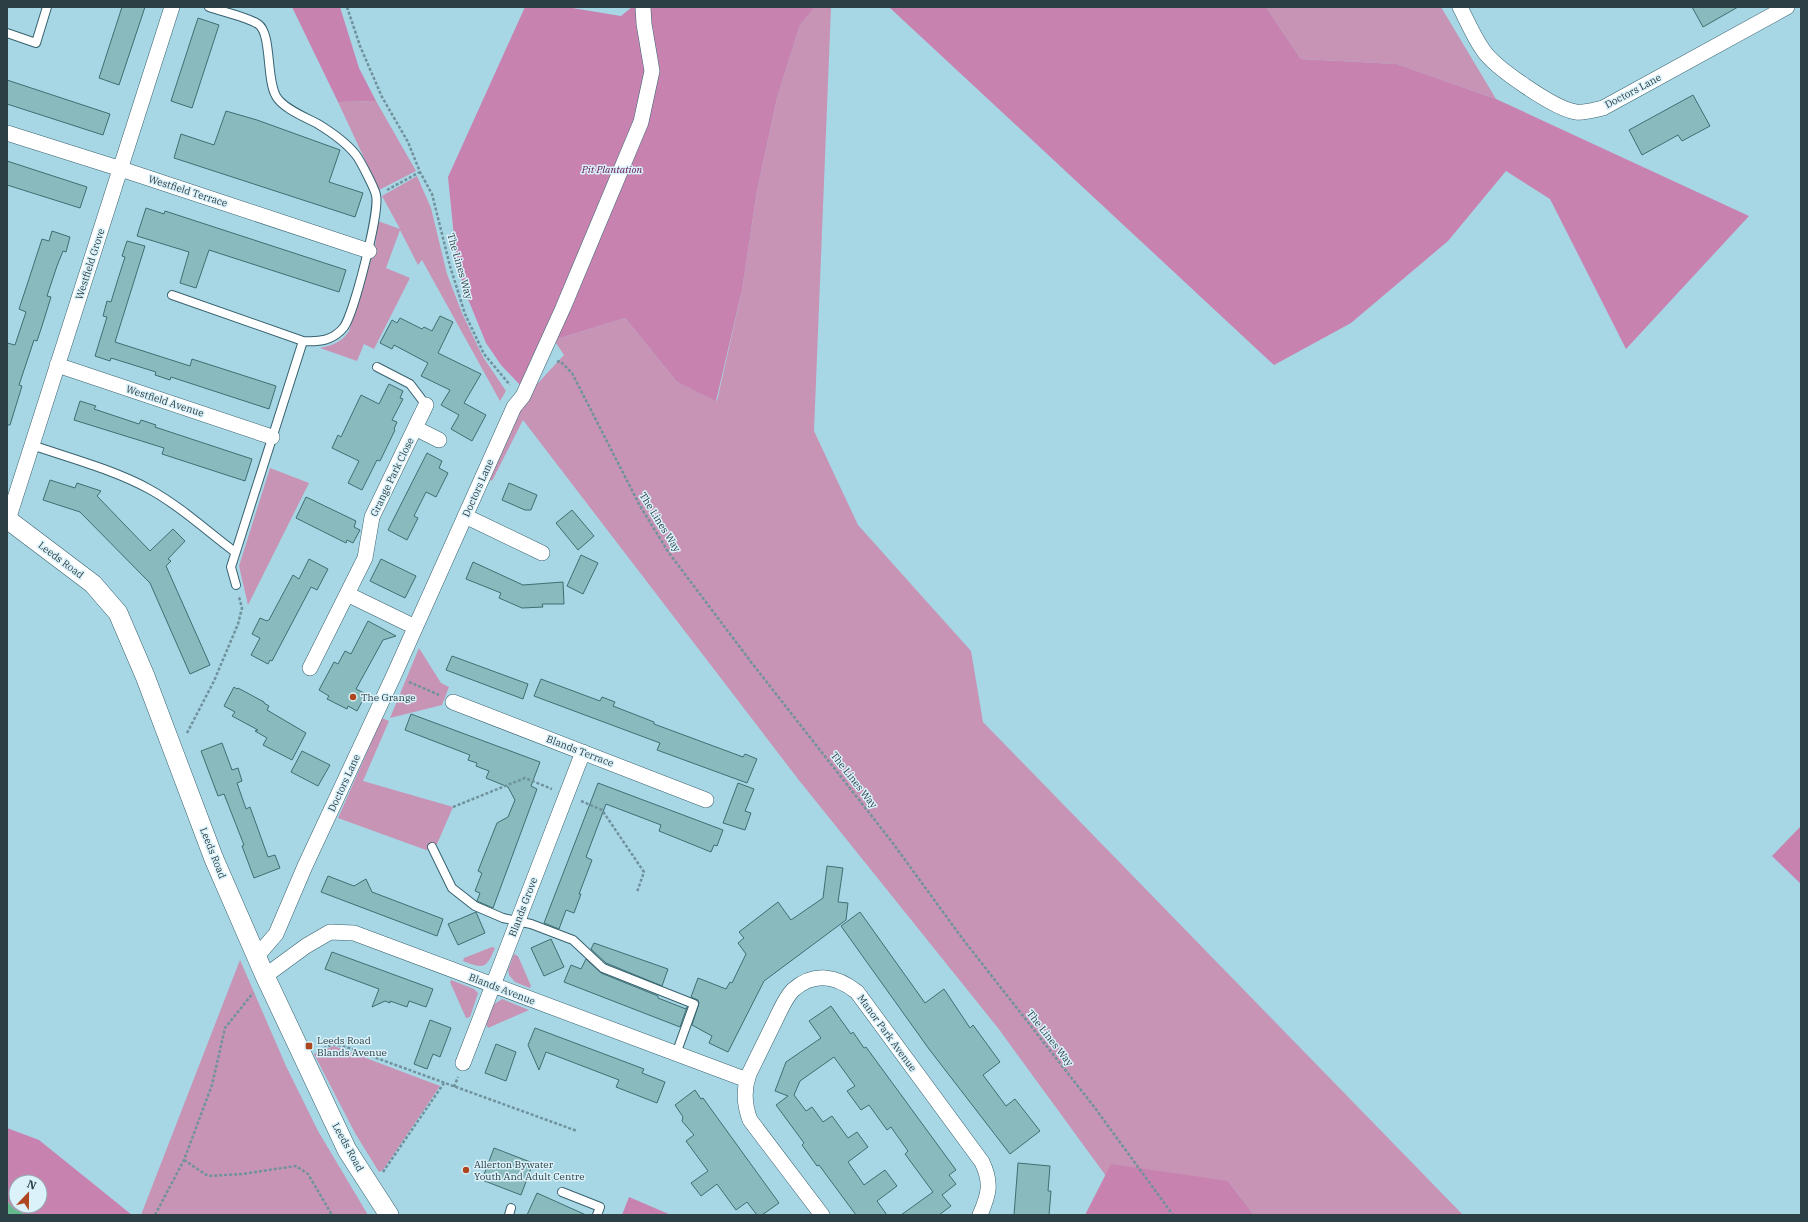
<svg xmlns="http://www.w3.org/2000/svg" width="1808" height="1222" viewBox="0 0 1808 1222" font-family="'IBM Plex Serif',serif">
<rect width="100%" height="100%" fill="#a7d6e5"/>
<!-- green -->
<path fill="#c894b5" d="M815 7H831L814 431 858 525 971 651 983 722 1463 1215H1254L1228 1181 1106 1176 998 1028 798 779 523 420 492 481 487 476 525 397 564 355 554 340 625 318 677 382 717 401 742 290 757 191 777 98 800 25Z
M1266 7H1441L1496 99 1397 64 1301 59Z
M376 101 416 171 379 190 338 102Z
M417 176 431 208 447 274 462 313 483 357 506 391 500 401 422 260 418 265 400 230 386 268 410 278 374 349 364 344 357 361 320 348C333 345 342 342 349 331L375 246 378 221 400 229 382 196Z
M270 468 309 483 248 605 239 566Z
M419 648 441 683 449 687 442 705 390 718Z
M382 718 389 721 363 781 453 807 437 844 426 850 338 818Z
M492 947 495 948C486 969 484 969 463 961L464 958Z
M514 954 518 956 531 986 530 988 515 982 509 975 508 970Z
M240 960 286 1066 318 1131 368 1215H141Z
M451 980 474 989 478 993 470 1017 466 1018 450 982Z
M502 999 529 1010 488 1028 486 1024 493 1005Z
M334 1046 440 1086 383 1170 379 1172 355 1133 314 1054Z"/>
<!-- forest -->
<path fill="#c882b0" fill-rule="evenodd" d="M292 7H340L359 68 376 101 338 102Z
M525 7H566L621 16 632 7H815L800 25 777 98 757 191 742 290 716 401 677 382 625 318 554 340 549 327 520 385 501 365 486 343 468 299 457 266 448 177Z
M889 7H1266L1301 59 1397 64 1496 99 1749 216 1626 349 1550 199 1506 171 1448 241 1351 323 1274 365Z
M1801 826V884L1772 856Z
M7 1128 39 1140 132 1215H26L14 1209 7 1201ZM16 1182H40V1206H16Z
M1111 1164 1228 1181 1254 1215H1085Z
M629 1197 671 1215H622Z"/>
<!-- water -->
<path fill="#64b88d" d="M7 1201 14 1209 26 1215H7Z"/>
<!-- building -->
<path fill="#89bbbe" stroke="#3f6f72" d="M122 7H145L119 85 99 78Z
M1692 7H1738L1703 27Z
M198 18 219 25 192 108 171 101Z
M7 80 110 114 103 135 7 104Z
M1693 95 1710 126 1682 141 1678 135 1642 155 1629 130Z
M226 111 257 120 340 150 329 182 363 193 355 217 174 158 181 134 214 145Z
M7 161 87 187 80 208 7 185Z
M146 208 164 214 165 211 346 270 339 292 209 250 196 288 180 283 189 252 137 236Z
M52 231 70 237 66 252 63 251 57 266 47 296 51 297 42 326 37 341 34 340 19 385 22 386 10 425H7V343L15 345 26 312 19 309 27 285 42 239 49 241Z
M127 241 145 246 115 342 190 366 192 359 276 386 269 409 171 377 170 380 155 375 156 372 111 358 110 361 95 356 107 317 103 316 107 301 111 302 118 279 125 257 122 256Z
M440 316 453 322 438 353 481 374 464 403 486 415 472 441 451 429 459 415 441 405 450 390 421 376 428 363 394 345 392 349 380 343 392 320 397 323 400 318 422 329 424 327 432 331Z
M389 384 403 391 400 398 403 399 392 420 397 422 394 429 395 430 380 461 377 460 362 490 348 483 359 461 332 448 338 435 341 437 361 395 379 404Z
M80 401 96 406 94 409 139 424 141 420 156 425 155 427 252 459 245 481 162 454 164 448 74 420Z
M427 453 442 461 439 468 448 473 436 497 426 492 414 516 418 518 407 540 388 530Z
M50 480 75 488 77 483 101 491 97 496 150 551 173 529 185 541 168 559 171 561 166 566 210 665 190 674 150 583 80 512 43 500Z
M509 483 537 495 531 510H525L502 500Z
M306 497 356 521 354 527 360 530 353 543 347 540 346 543 296 518Z
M572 510 594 536 578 550 556 523Z
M581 555 598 563 583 594 567 586Z
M309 559 328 569 317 590 311 587 272 661 270 660 268 664 251 655 260 638 252 634 260 618 267 621 268 620H269L293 575 299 579Z
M381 559 416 576 405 598 370 581Z
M473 562 523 585 563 582 564 604H542L543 607 522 608 499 598 501 593 466 579Z
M368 621 396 636 383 640 356 689 366 694 357 711 348 706 347 709 327 699 329 696 319 690 334 662 338 664 345 651 351 654Z
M452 656 528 684 523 699 446 670Z
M541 679 600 701 602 697 615 702 613 706 654 722V724L743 757 745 754 757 759 747 783 657 750 660 743 534 696Z
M234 687 237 689 238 688 264 702V703L269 706 267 710 306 733 292 760 263 745 267 738 255 731 258 730 232 716 235 712 224 706Z
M411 714 540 762 531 786 537 789 493 908 477 901 480 893 475 891 482 873 478 871 497 823 508 817 515 800 508 787 486 778 489 771 476 766 477 763 468 760 470 755 405 730Z
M222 743 232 770 238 768 242 781 237 783 246 809 250 807 268 857 275 855 280 868 254 878 242 846 244 845 224 794 218 796 201 751Z
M302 751 330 765 318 786 291 772Z
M598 783 723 830 717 846 714 845 711 852 659 831 661 825 606 804 586 857 592 860 579 894H581L574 913 566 910 559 929 544 923Z
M738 783 754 789 745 811 751 813 745 830 723 823Z
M827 866 843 868 838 902 848 903 846 920 764 981 728 1052 709 1043 712 1036 692 1025 699 1003 698 1000 691 997 698 978 726 989 730 982 732 983 746 954 738 943 744 938 739 932 778 902 791 920 823 898Z
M328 876 354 886 366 879 372 892 443 919 437 936 321 892Z
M476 912 485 933 458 945 448 924Z
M860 912 925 1003 944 989 970 1028 973 1025 1000 1062 983 1075 1006 1106 1015 1099 1040 1131 1010 1154 929 1049 841 926Z
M551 939 564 967 544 976 531 948Z
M594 943 668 969 662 986 606 963 591 949Z
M332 952 433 989 426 1007 409 1001 407 1007 390 1001V1003L385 1001 372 1007 379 989 325 969Z
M586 959 601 973 658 996V998L686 1009 687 1007 680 1027 564 982 571 965 581 969Z
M831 1006 851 1034 853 1032 864 1048 866 1047 956 1170 949 1175 956 1184 942 1195 951 1206 939 1215H901L933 1192 905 1154 908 1151 891 1127 887 1130 869 1105 861 1110 847 1091 855 1086 834 1057 800 1081 794 1095 806 1111 812 1107 823 1122 832 1116 848 1138 857 1132 868 1147 848 1162 864 1185 885 1170 897 1186 877 1201 887 1215H856L819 1165 817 1166 802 1145 804 1143 776 1105 788 1096 775 1091 786 1062 821 1038 809 1021Z
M430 1020 451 1028 440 1057 433 1054 427 1069 414 1064Z
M535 1028 644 1069 642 1073 665 1082 657 1103 616 1087 619 1080 546 1052 539 1070 528 1045Z
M496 1044 516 1052 506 1081 485 1073Z
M695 1090 701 1099 703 1098 779 1203 762 1215H757L747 1202 736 1210 717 1184 701 1196 691 1183 708 1171 686 1141 694 1135 682 1121 683 1117 675 1105Z
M494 1148 533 1163 521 1195 482 1180Z
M1018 1163 1050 1166 1048 1191H1051L1049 1215H1014Z
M537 1193 586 1215H527Z"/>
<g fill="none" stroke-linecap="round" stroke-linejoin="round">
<!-- service casing -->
<g stroke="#376270" stroke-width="10">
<path id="service" d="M7 33 36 43 47 7
M172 295 303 341C319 342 333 341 344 327 354 313 380 212 376 195 375 189 360 160 356 155 346 142 331 132 318 124 307 118 282 108 276 96 266 79 272 33 258 24 245 16 223 12 209 7
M377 367 410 384 426 405
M32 445C69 458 115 470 149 489 180 506 207 531 235 552
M236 585 231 567 303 341
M432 847 452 888 475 906 503 918 531 924 573 940 603 968 694 1004 676 1054
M562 1192 600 1207 597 1215
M509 1215 511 1208"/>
</g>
<!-- minor casing -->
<g stroke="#376270" stroke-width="16">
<path id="minor" d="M1460 7C1467 21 1474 37 1483 50 1495 68 1555 109 1576 112 1585 113 1594 110 1603 108L1787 7
M7 133 121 169 369 251
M57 365 272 437
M415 428 439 440
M465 516 542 553
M8 520 172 7
M347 594 415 627
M310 668 365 558 372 517 426 405
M453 702 706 800
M257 956 276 934 305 866 394 675 514 407 523 396 563 308 641 122 652 71 644 24 643 7
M265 976 306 946 330 932 354 933 747 1080
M463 1063 583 752
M822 1215 750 1120C744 1104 743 1090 749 1074 758 1056 766 1039 775 1021 780 1011 785 998 793 990 814 971 837 976 857 992L982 1162C992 1183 989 1194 980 1215"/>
</g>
<!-- tertiary casing -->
<g stroke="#376270" stroke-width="20">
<path id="tertiary" d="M7 519 93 584 118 613 145 676 214 859 265 976 347 1150 389 1215"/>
</g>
<!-- path -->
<path stroke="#70929d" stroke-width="2.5" stroke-dasharray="3 2" stroke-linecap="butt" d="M347 7 360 46 382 97 408 142 420 172 432 194 450 266 465 314 484 354 510 385
M387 190 420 172
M557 362 560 361 572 373 640 506 669 553 751 662 892 842 962 938 1095 1108 1173 1215
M409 682 439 695
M187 733 214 681 238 624 242 608 239 597
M581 801 602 810 644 872 637 892
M453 807 525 778 552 789
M319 1050 334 1044 349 1048 577 1131
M454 1087 458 1077
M184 1160 208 1176 242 1174 296 1166 308 1174 332 1215
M383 1172 444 1083
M155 1215 184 1160 212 1085 225 1028 253 993"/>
<!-- service -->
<use href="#service" stroke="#fff" stroke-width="8"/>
<!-- minor -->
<use href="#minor" stroke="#fff" stroke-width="15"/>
<!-- tertiary -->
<use href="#tertiary" stroke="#fff" stroke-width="19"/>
</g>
<!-- markers -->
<g fill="#ae471f" stroke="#dbf2fa" stroke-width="1.5">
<circle cx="353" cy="697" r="4"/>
<rect x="305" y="1042" width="8" height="8" rx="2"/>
<circle cx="466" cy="1170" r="4"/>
</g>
<g text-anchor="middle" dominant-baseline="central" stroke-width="3" stroke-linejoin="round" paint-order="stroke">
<!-- street labels -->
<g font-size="10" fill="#2c3f45" stroke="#dbf2fa">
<text transform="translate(1633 91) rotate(-28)">Doctors Lane</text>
<text transform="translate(188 191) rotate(18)">Westfield Terrace</text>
<text transform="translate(90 264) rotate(-72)">Westfield Grove</text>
<text transform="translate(460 266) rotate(74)">The Lines Way</text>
<text transform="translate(165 401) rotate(18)">Westfield Avenue</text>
<text transform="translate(392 477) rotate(-64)">Grange Park Close</text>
<text transform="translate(478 488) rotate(-66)">Doctors Lane</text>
<text transform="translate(660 522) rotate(58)">The Lines Way</text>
<text transform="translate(61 560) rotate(37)">Leeds Road</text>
<text transform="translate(580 751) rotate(21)">Blands Terrace</text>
<text transform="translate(854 780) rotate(52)">The Lines Way</text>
<text transform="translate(344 783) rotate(-65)">Doctors Lane</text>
<text transform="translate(213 853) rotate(68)">Leeds Road</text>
<text transform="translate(523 907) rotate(-69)">Blands Grove</text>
<text transform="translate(502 989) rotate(21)">Blands Avenue</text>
<text transform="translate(887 1033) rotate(54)">Manor Park Avenue</text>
<text transform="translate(1050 1038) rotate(52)">The Lines Way</text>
<text transform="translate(348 1147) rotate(61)">Leeds Road</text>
</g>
<!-- park labels -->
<g font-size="10" font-style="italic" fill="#620e4e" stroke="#dbf2fa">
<text x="612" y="169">Pit Plantation</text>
</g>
<!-- poi labels -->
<g font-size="10" fill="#2c3f45" stroke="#dbf2fa" text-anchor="start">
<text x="361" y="697">The Grange</text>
<text x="317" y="1040">Leeds Road<tspan x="317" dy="12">Blands Avenue</tspan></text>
<text x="474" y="1164">Allerton Bywater<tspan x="474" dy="12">Youth And Adult Centre</tspan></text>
</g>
</g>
<!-- border -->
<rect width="1808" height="1222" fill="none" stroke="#2c3f45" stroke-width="16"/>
<!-- north arrow -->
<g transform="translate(28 1194) rotate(22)"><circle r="19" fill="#dbf2fa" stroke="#95aab2"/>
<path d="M0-3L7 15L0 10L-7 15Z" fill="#ae471f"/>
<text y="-6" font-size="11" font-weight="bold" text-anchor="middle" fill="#2c3f45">N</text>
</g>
</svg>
